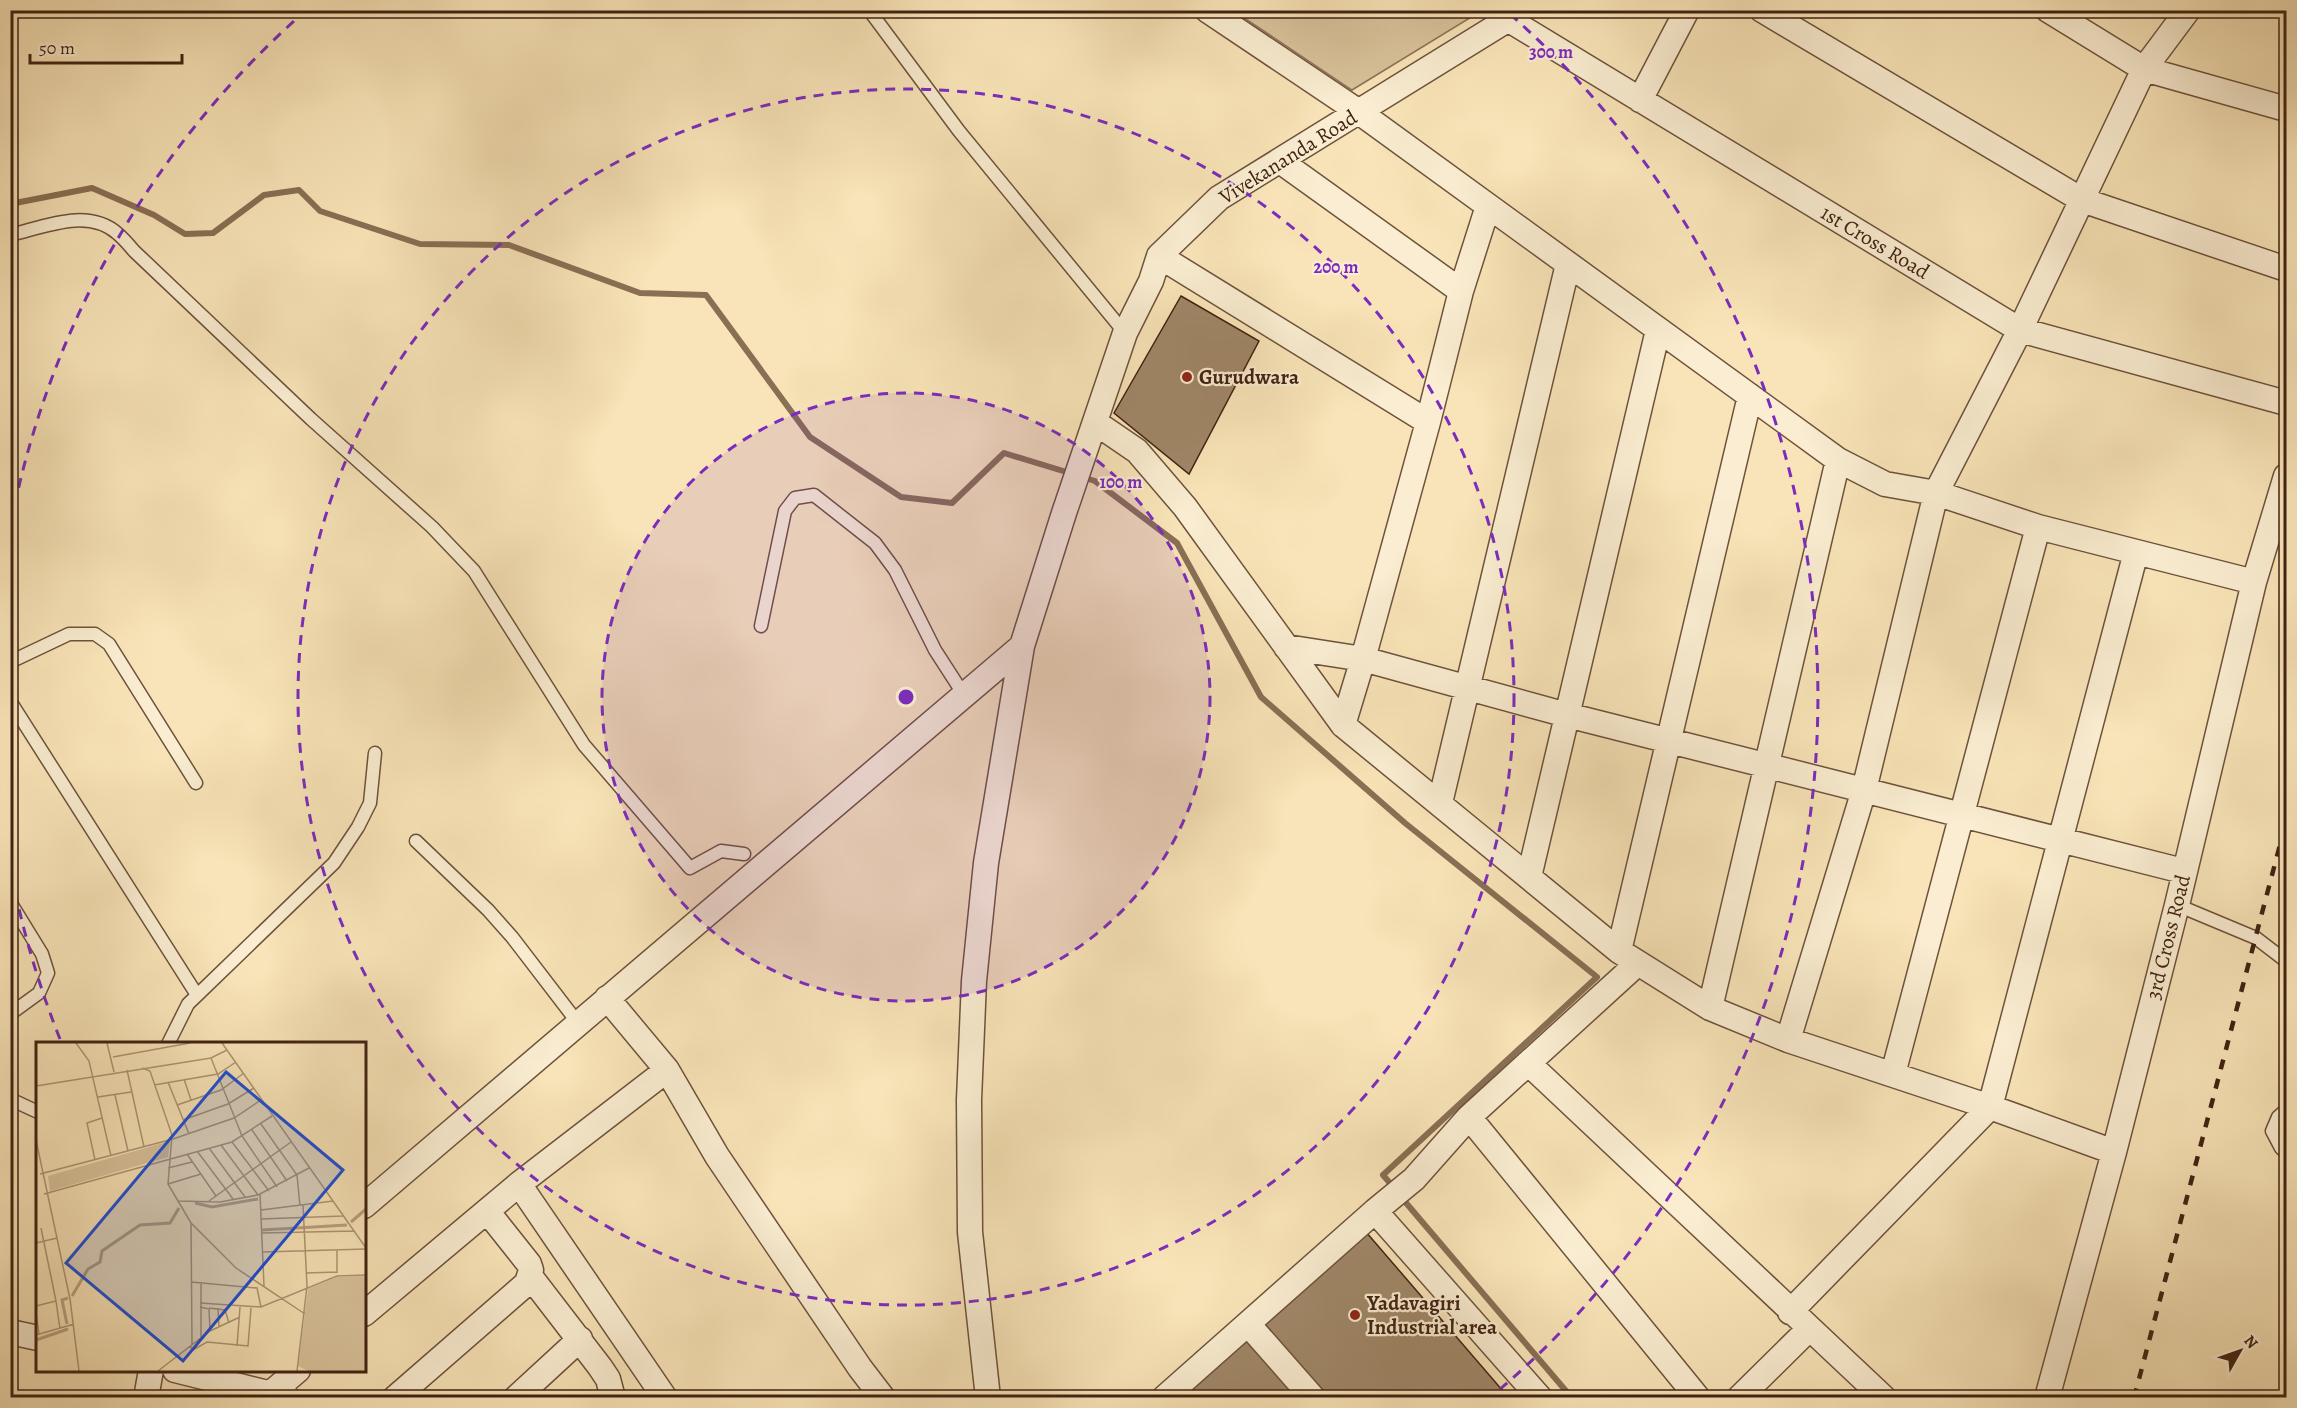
<svg xmlns="http://www.w3.org/2000/svg" width="2297" height="1408" viewBox="0 0 2297 1408" font-family="Alegreya,serif">
<rect width="100%" height="100%" fill="#f8e4b8"/>
<filter id="stains"><feTurbulence type="fractalNoise" baseFrequency=".00333" numOctaves="4"/><feColorMatrix values="0 0 0 0 .2 0 0 0 0 .09 0 0 0 0 .02 0 0 0 .5 -.17"/></filter>
<radialGradient id="worn" r=".72"><stop offset=".6" stop-color="#630" stop-opacity="0"/><stop offset="1" stop-color="#630" stop-opacity=".3"/></radialGradient>
<!-- green -->
<path fill="#d9c39c" stroke="#8c7257" stroke-width="1.5" d="M1474 10 1478 13 1352 90 1234 11Z"/>
<g fill="none" stroke-linecap="round" stroke-linejoin="round">
<!-- stream -->
<path stroke="#896f54" stroke-width="6" d="M10 204 92 188 154 215 185 234 213 233 264 195 299 190 320 211 420 244 509 245 640 293 706 295 810 437 901 497 952 503 1004 453 1073 474
M1082 477 1095 481 1177 543 1261 697 1405 823 1597 977 1383 1175 1395 1189
M1401 1197 1572 1398"/>
</g>
<!-- building -->
<path fill="#a08768" stroke="#402212" stroke-width="1.5" d="M1181 296 1259 341 1189 474 1114 413Z
M1366 1232 1509 1398H1178Z"/>
<g fill="none" stroke-linecap="round" stroke-linejoin="round">
<!-- service casing -->
<g stroke="#6e523c" stroke-width="15">
<path id="service" d="M871 10 872 14 959 131 1125 333
M10 235C44 227 88 207 118 234 124 239 129 245 134 251L311 419 432 527 474 571 584 745 690 868 721 851 744 854
M761 626 785 511 795 498 814 495 875 543 895 570 935 650 964 695
M10 662 69 634H95L109 644 196 783
M10 701 197 995
M416 841 488 910 512 937 578 1023
M10 902 42 954 48 973 39 993 10 1014
M2177 905 2256 938 2286 961
M168 1044 188 1004 334 863 358 827 370 803 375 753
M10 1099 38 1112
M2286 1110 2278 1117 2272 1131 2281 1148 2286 1153"/>
</g>
<!-- minor casing -->
<g stroke="#6e523c" stroke-width="27">
<path id="minor" d="M1207 10 1359 112 1838 460 1885 484 1936 493 2038 527 2254 582
M1762 10 2082 200 2286 269
M2048 10 2144 69 2286 109
M1496 12 2020 330 2286 403
M1640 100 1687 10
M1280 161 1461 291
M1159 256 1428 422
M1096 423 1137 451 1185 507 1343 725 1619 951 1710 1008 1788 1040 1990 1107 2114 1152
M1286 647 1363 659 1567 715 2183 871
M1343 725 1363 659 1428 422 1461 291 1488 206
M1440 803 1568 264
M1529 877 1658 330
M1619 951 1750 396
M607 998 667 1070 717 1156 860 1368 883 1398
M1710 1008 1838 460
M1788 1040 1864 790 1936 493 2020 330 2144 69 2188 10
M1528 1063 1884 1398
M1893 1074 2038 527
M1469 1117 1698 1398
M519 1184 665 1398
M364 1206 1022 646
M1375 1211 1540 1398
M530 1276 600 1367 608 1379 613 1398
M1790 1312 1990 1107 2136 552
M364 1314 519 1184 667 1070
M1248 1324 1313 1398
M10 1332 38 1338
M175 1370 288 1398
M271 1393 298 1370
M146 1398 151 1370
M395 1398 527 1283 531 1270 529 1264 487 1211
M516 1398 580 1339
M988 1398 970 1232 969 1100 974 981 986 863 1022 646 1064 513 1125 333 1151 281 1159 256 1219 198 1507 20 1515 10
M1164 1398 1375 1211 1414 1179 1469 1117 1637 964
M1739 1398 1809 1329
M2047 1398 2114 1152 2177 905 2254 582 2286 476"/>
</g>
<!-- service -->
<use href="#service" stroke="#faedd1" stroke-width="12"/>
<!-- minor -->
<use href="#minor" stroke="#faedd1" stroke-width="24"/>
<!-- rail -->
<path stroke="#402212" stroke-width="4.5" stroke-dasharray="10 10" stroke-linecap="butt" d="M2134 1398 2286 822"/>
</g>
<!-- distance rings -->
<circle cx="906" cy="697" r="304" fill="#7b2cbf" fill-opacity=".12"/>
<g fill="none" stroke="#7b2cbf" stroke-width="3" stroke-dasharray="10 8">
<circle cx="906" cy="697" r="304"/>
<circle cx="906" cy="697" r="608"/>
<path d="M60 1039A912 912 0 0 1 11 871M11 523A912 912 0 0 1 302 14M1510 14A912 912 0 0 1 1492 1396"/>
</g>
<!-- markers -->
<g fill="#8f2418" stroke="#faedd1" stroke-width="2">
<circle cx="1187" cy="377" r="6"/>
<circle cx="1355" cy="1315" r="6"/>
</g>
<g text-anchor="middle" dominant-baseline="central" stroke-width="4.5" stroke-linejoin="round" paint-order="stroke">
<!-- street labels -->
<g font-size="21" fill="#402212" stroke="#faedd1">
<text transform="translate(1288 157) rotate(-32)">Vivekananda Road</text>
<text transform="translate(1875 242) rotate(31)">1st Cross Road</text>
<text transform="translate(2168 937) rotate(-76)">3rd Cross Road</text>
</g>
<!-- poi labels -->
<g font-size="21" font-weight="bold" fill="#402212" stroke="#faedd1" text-anchor="start">
<text x="1199" y="377">Gurudwara</text>
<text x="1367" y="1303">Yadavagiri<tspan x="1367" dy="24">Industrial area</tspan></text>
</g>
</g>
<!-- overview -->
<g transform="translate(36 1042)">
<rect width="330" height="330" fill="#f8e4b8"/>
<path d="M134 99 132 115 14 149 12 134ZM330 234V329H272L262 324 272 247 301 235Z" fill="#d9c39c"/>
<path fill="none" stroke="#b9a280" stroke-width="3" d="M159 161 176 165 222 157M315 180 330 167M226 188 311 183M36 254 52 227 64 220 66 209 104 183 134 181 143 166M31 282 26 258 32 256M0 298 32 287"/>
<path fill="none" stroke="#ae9676" stroke-width="1.5" d="M40 1 53 19 75 114M71 1 78 30M186 1 330 206M77 15 154 1M175 16 206 94 241 145M106 26 114 29 136 93 132 142 155 181 200 226 269 272M91 28 108 105M148 37 155 58M132 40 153 92M118 43 182 32 200 20M0 44 175 16 191 8M79 53 92 109M62 55 95 50M141 63 185 48 208 31M147 78 192 62 218 46M225 82 261 133 264 164M216 88 251 139M0 98 34 257 43 329M196 100 233 149M185 103 222 153M173 106 209 155M161 109 197 157M151 112 180 154M59 118 51 81 66 76M132 126 156 120M4 132 137 97 198 76 225 58M132 142 165 132M8 152 196 100 236 74M224 152 228 244M141 159 184 160 222 153 273 126M173 159 255 100M225 168 297 159M225 177 307 174M155 181 156 302M226 191 318 189M0 201 21 196M301 208V231M227 210 330 207M270 231 301 230M155 240 221 246 225 265M20 259 24 287M164 261 225 265 301 234 330 233M0 264 20 259 5 186M164 265 173 267 174 289M173 266 189 268 193 281M182 266 183 285M0 271 3 292M0 293 38 282M165 296V240M154 304 157 308 171 300 212 304 215 266M201 304 204 265M122 329 174 289 204 275M261 329 271 244 267 163"/>
<path fill="#1d4ed8" fill-opacity="0.15" stroke="#1d4ed8" stroke-width="3" d="M190 30 307 128 147 319 30 221Z"/>
<rect width="330" height="330" fill="none" stroke="#402212" stroke-width="3"/>
</g>
<circle cx="906" cy="697" r="9" fill="#7b2cbf" stroke="#faedd1" stroke-width="3"/>
<g font-size="18" text-anchor="middle" font-weight="bold" fill="#7b2cbf" stroke="#faedd1" stroke-width="4.5" stroke-linejoin="round" paint-order="stroke">
<text x="1551" y="58">300 m</text>
<text x="1336" y="273">200 m</text>
<text x="1121" y="488">100 m</text>
</g>
<!-- margin -->
<rect width="2297" height="1408" fill="none" stroke="#f8e4b8" stroke-width="36"/>
<rect x="12" y="12" width="2273" height="1384" fill="none" stroke="#402212" stroke-width="3"/>
<rect x="18" y="18" width="2261" height="1372" fill="none" stroke="#402212" stroke-width="1.5"/>
<!-- north arrow -->
<g transform="translate(2240 1351) rotate(50)" stroke="#faedd1" stroke-width="4.5" paint-order="stroke">
<path d="M0-4.5L10 22L0 15L-10 22Z" fill="#402212"/>
<text y="-9" font-size="16" font-weight="bold" text-anchor="middle" fill="#402212">N</text>
</g>
<!-- scale -->
<path d="M30 54v9h152v-9" fill="none" stroke="#402212" stroke-width="3"/>
<text x="39" y="54" font-size="18" fill="#402212" stroke="#faedd1" stroke-width="4.5" paint-order="stroke">50 m</text>
<rect width="100%" height="100%" filter="url(#stains)"/>
<rect width="100%" height="100%" fill="url(#worn)"/>
</svg>
